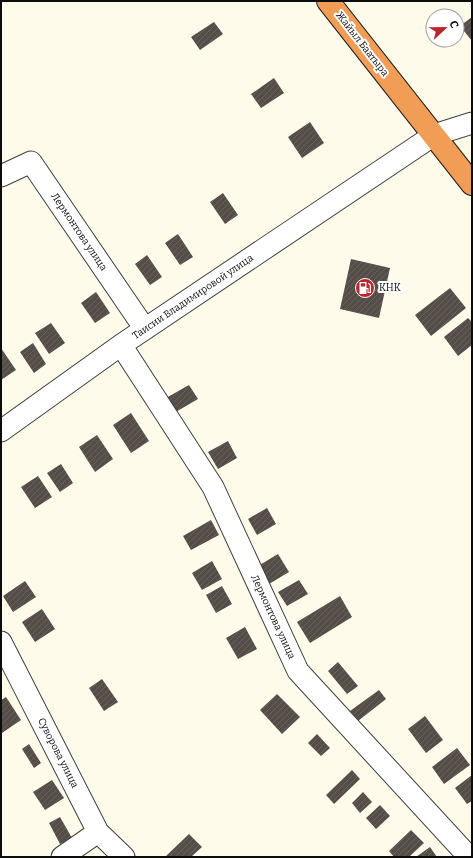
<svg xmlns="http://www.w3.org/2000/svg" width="473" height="858" viewBox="0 0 473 858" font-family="Bitter,serif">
<defs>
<pattern id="building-hatch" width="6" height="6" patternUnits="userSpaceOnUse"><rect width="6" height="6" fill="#544d48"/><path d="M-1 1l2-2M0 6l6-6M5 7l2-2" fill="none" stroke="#68625e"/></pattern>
</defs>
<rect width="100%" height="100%" fill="#fffbeb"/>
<!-- building -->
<path fill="url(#building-hatch)" d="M472 17V41L460 26Z
M214 22 223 34 200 50 191 37Z
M274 78 284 93 261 108 251 94Z
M310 122 324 143 302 158 288 137Z
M223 193 238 215 225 224 210 202Z
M178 234 193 257 180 265 165 243Z
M147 255 162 277 150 285 135 264Z
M351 259 390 268 379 318 340 309Z
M450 288 466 308 431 336 415 315Z
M96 292 110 313 95 323 81 303Z
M468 318 472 322V345L458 356 444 337Z
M51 323 65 343 49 354 35 333Z
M33 343 46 364 34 373 20 352Z
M1 348 16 370 1 380Z
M189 385 198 399 174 413 166 398Z
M131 413 149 441 131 453 113 425Z
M97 435 113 459 95 472 79 447Z
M228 441 237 458 218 469 208 452Z
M61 464 73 483 60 492 47 473Z
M38 476 52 497 35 508 21 487Z
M267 508 276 524 257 535 248 519Z
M211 520 219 535 191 550 183 536Z
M278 554 289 572 269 584 258 566Z
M212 561 222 579 202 590 192 573Z
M299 580 308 594 287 606 278 592Z
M25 581 36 597 13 612 3 596Z
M222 586 232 604 216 613 206 595Z
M340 596 352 617 310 643 297 622Z
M42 609 55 629 35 642 22 622Z
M245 627 257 649 238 659 226 638Z
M338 662 358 686 347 694 328 671Z
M102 679 118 702 104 711 89 688Z
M379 690 386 699 358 721 350 711Z
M277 694 300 717 282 734 260 710Z
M6 697 21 720 2 733 1 731V700Z
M425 716 443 740 426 753 408 729Z
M317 734 330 748 321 756 308 743Z
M29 744 41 763 34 768 22 749Z
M457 748 470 765 444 784 432 767Z
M352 770 360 779 334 804 326 795Z
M472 775V801L467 804 455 788Z
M52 780 64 798 45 810 33 792Z
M363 792 372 802 360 813 352 803Z
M380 805 390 816 376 829 366 818Z
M60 817 72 838 60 844 49 823Z
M411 830 424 843 409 857H394L389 851Z
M189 834 202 847 191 857H165Z
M430 847 437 857H416Z"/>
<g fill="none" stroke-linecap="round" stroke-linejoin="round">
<!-- minor casing -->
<g stroke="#3f3f3f" stroke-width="23">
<path id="minor" d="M1 176 31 162 145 329
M121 345 213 487 298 671 469 857
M1 431 121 345 434 135 472 123
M1 642 98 832 124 857
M62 857 98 832"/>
</g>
<!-- highway casing -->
<g stroke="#1d1d1d" stroke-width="24">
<path id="highway" d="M328 1 472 184"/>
</g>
<!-- minor -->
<use href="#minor" stroke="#fff" stroke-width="21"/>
<!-- highway -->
<use href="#highway" stroke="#f29d55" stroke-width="22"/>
</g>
<!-- icons -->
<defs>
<g id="fuel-disc" transform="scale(1)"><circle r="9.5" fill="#b9262d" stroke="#fff"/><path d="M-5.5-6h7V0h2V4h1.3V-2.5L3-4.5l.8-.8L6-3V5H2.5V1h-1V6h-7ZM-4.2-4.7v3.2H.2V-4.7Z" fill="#fff"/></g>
</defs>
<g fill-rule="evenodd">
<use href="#fuel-disc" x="365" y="288"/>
</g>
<g text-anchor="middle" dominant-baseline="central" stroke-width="4" stroke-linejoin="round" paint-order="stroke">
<!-- street labels -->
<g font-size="10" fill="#0c0c0c" stroke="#fff">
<text transform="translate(362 44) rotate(52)">Жайыл Баатыра</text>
<text transform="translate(79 232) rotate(56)">Лермонтова улица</text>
<text transform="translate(193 297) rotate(-34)">Таисии Владимировой улица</text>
<text transform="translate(273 617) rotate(65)">Лермонтова улица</text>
<text transform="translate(58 753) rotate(63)">Суворова улица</text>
</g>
<!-- poi labels -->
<g font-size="10" fill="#0c0c0c" stroke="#fff" text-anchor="start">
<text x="379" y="288">КНК</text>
</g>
</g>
<!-- border -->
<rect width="473" height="858" fill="none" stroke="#0c0c0c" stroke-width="4"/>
<!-- north arrow -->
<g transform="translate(445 28) rotate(68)"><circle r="19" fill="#ffffff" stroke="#9e9e9e"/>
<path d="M0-3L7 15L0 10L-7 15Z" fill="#b9262d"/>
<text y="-6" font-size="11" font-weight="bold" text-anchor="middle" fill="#0c0c0c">С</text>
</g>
</svg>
